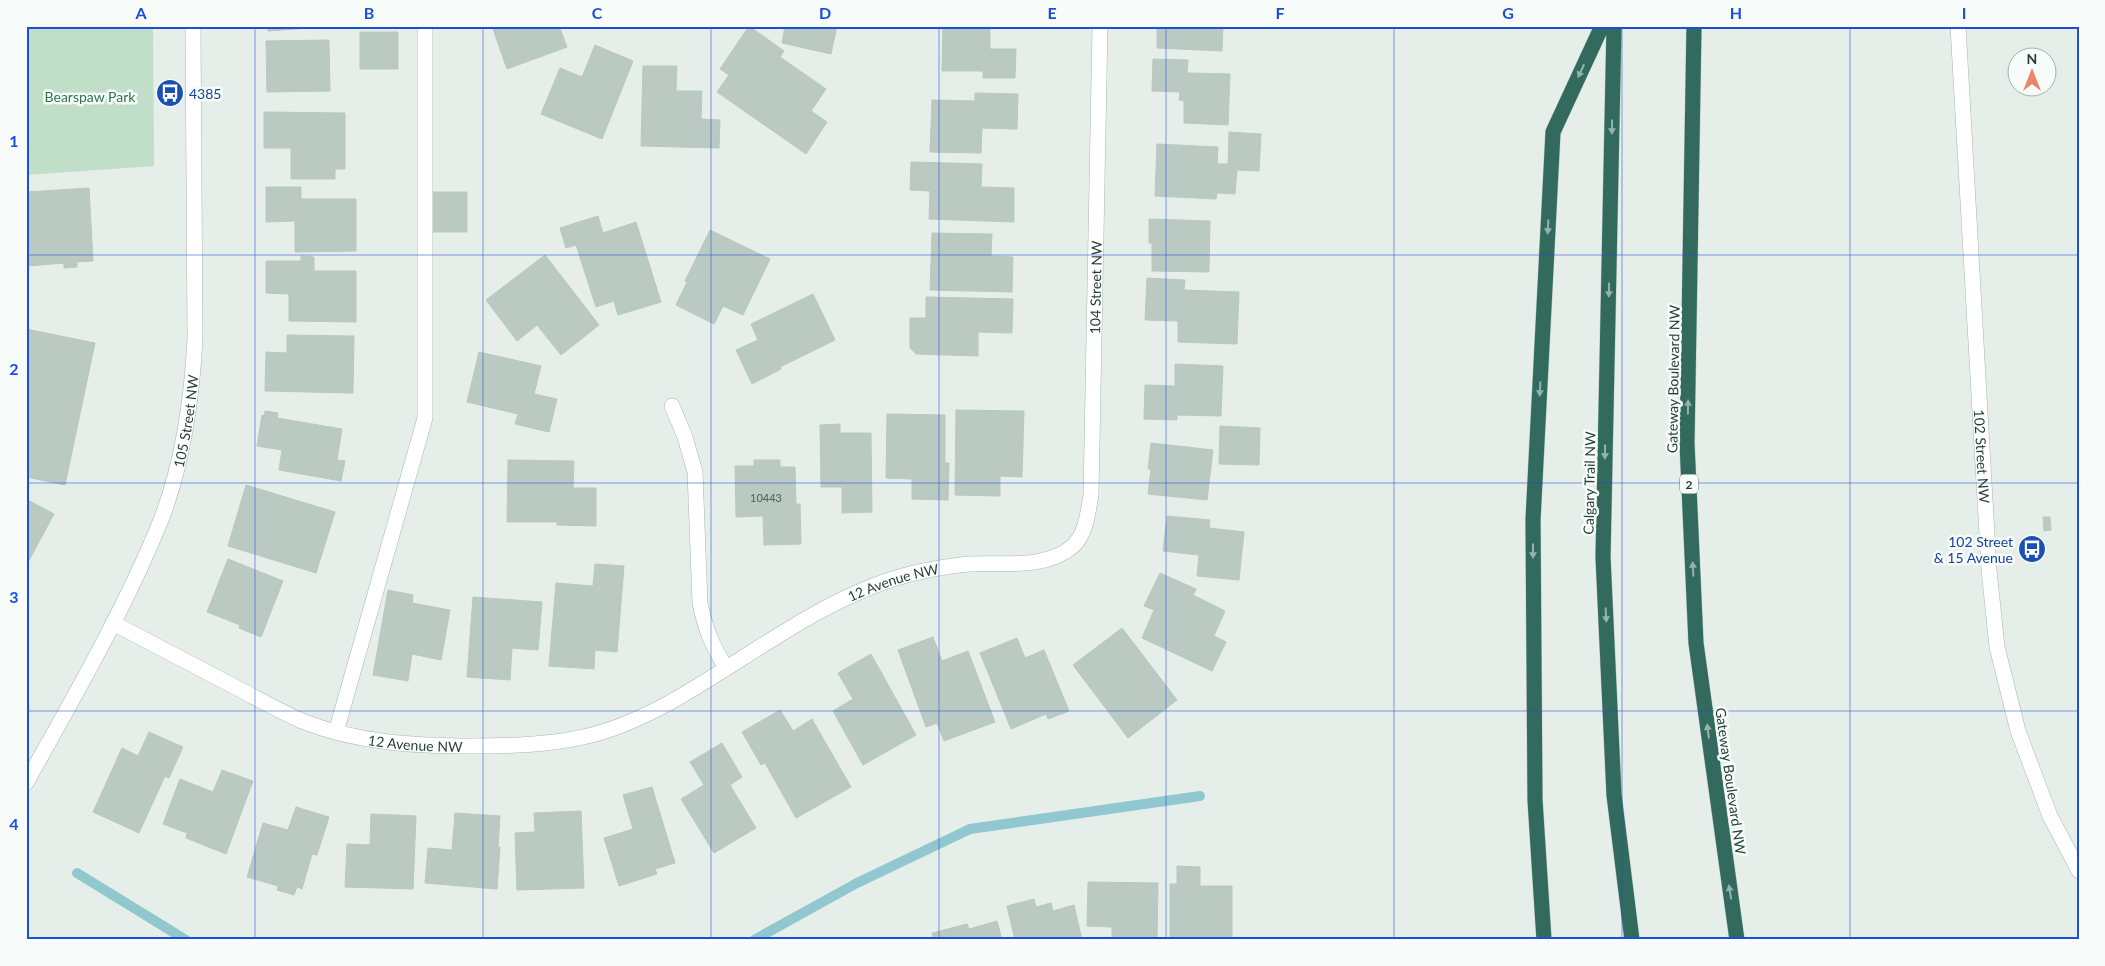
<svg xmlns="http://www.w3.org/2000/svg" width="2105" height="966" viewBox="0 0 2105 966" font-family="Lato,sans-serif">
<rect width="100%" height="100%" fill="#e6eeea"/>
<!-- green -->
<path fill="#c0dec8" d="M26 26H153L154 166 26 175Z"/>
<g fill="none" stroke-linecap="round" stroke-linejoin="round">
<!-- stream -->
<path stroke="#91c8d0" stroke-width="10" d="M77 873 186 940
M754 940 857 883 970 829 1200 796"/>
</g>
<!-- building -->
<path fill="#bbc9c3" stroke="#b9c8c1" d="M267 26H310V28L268 31Z
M492 26H559L567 47 507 69Z
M749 26 784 51 780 57 826 89 811 111 827 122 806 154 717 92 729 75 720 69Z
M785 26H837L831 54 782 43Z
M943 26H990V49H1016L1015 78H983V71H942Z
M1157 26H1223L1222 51 1157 48Z
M360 32H398V69H360Z
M329 40 330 91 267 92 266 41Z
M595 45 633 61 602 139 541 114 560 68 582 77Z
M1153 59 1188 60 1187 73 1230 74 1228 125 1184 123V101L1179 100 1180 92 1152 91Z
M643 66H677L676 91H702L701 119 720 120 719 148 641 146Z
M975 93 1018 94 1017 129 982 128 981 153 930 152 932 100 975 101Z
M264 112 345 113V169H335V179H291V148H264Z
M1229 132 1261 134 1259 171 1237 170 1235 194 1217 193 1216 199 1155 196 1157 144 1218 147 1217 164H1228Z
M911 162 982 164 981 187 1014 188V222L929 219 930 191 910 190Z
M266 187H301V199H356V251L295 252V221L266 222Z
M89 188 93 261 77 262V267L64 268V263L28 266V271H26V192Z
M431 192H467V232H431Z
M598 216 603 233 636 222 661 302 618 315 614 301 596 307 576 245 566 248 560 228Z
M1149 219 1210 221 1209 272 1152 271V243H1149Z
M710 230 770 259 743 315 723 306 714 324 676 305 687 282 685 281Z
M932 233 992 234 991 256 1013 257 1012 292 930 290Z
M545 255 599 325 561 355 537 325 517 341 486 300Z
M301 256 314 257V271H356V322L289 321V294L266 293V261H301Z
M1147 278 1185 280 1184 290 1239 292 1237 344 1178 342V321L1145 320Z
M813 294 835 340 780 367 781 369 752 384 736 350 758 340 751 324Z
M926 297 1013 299 1012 333 978 332V356L916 354 910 348V318H926Z
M26 329 95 343 65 485 26 477Z
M287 335 354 336 353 393 265 391 266 352 287 353Z
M479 352 541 366 534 394 557 399 549 432 515 424 518 414 467 402Z
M1175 364 1223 366 1221 416 1177 415V420L1144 419 1145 385 1175 386Z
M956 410 1024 411 1022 477 1000 476V496L955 495Z
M265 411 278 413 277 418 342 429 337 460 345 461 341 481 279 470 282 450 257 446 262 415 264 416Z
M887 414 945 415V463H949L948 500 912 499V479L886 478Z
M840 424V433H871L872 512 842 513V487H821L820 425Z
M1220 426 1260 428 1259 465 1219 464Z
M1151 443 1213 450 1207 500 1148 494 1151 469H1148Z
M508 460 574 461 573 488H596V526L557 525V522H507Z
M754 460H780V467H795L796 504H800L801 544 764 545 763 516 736 517 735 466H754Z
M246 485 335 512 316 573 228 546Z
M26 499 54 514 26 566Z
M1167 516 1210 520 1209 528 1244 532 1239 580 1197 576 1199 555 1163 551Z
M2043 517H2050L2051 530 2044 531Z
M228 559 283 581 261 637 239 628 240 625 207 612Z
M595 564 624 566 617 652 595 650 594 669 549 666 556 583 593 586Z
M1160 573 1196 589 1193 595 1225 611 1214 636 1226 642 1212 671 1142 638 1154 610 1144 606Z
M388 590 413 595 412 603 450 610 441 660 412 654 408 681 373 675Z
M473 597 542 602 538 650 512 648 510 680 467 677Z
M1122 628 1177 700 1128 738 1073 665Z
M933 637 942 661 968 651 995 722 944 741 937 723 926 727 898 650Z
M1017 638 1025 658 1044 650 1069 711 1048 719 1046 714 1011 729 980 653Z
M871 654 916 735 863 765 833 711 853 699 838 673Z
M780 710 793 731 812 719 851 787 796 818 765 763 761 765 742 732Z
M149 732 183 747 169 778 165 776 139 833 93 812 122 748 138 756Z
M722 743 742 777 730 785 756 828 714 853 681 799 704 785 690 762Z
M222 770 253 781 226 854 186 838 187 833 163 824 180 779 213 792Z
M652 787 675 863 655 869 657 874 619 886 604 838 633 829 623 795Z
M296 807 329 817 317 855 312 854 302 889 297 887 294 895 277 890 278 886 247 877 263 823 288 830Z
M581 811 584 888 517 890 515 833 535 832 534 813Z
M455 813 500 816 498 847H500L497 889 425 883 428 848 452 850Z
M371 814 416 816 413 889 345 887 347 844 370 845Z
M1177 866 1200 867V886H1232V940H1170V884H1177Z
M1088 882 1158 883 1157 940H1112V927L1087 926Z
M1034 899 1036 907 1051 903 1053 911 1074 905 1082 940H1015L1007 906Z
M997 921 1002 940H934L932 933 967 924 969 929Z"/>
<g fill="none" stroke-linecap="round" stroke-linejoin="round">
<!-- minor casing -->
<g stroke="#a8b6b1" stroke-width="16">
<g id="minor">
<path id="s1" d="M1958 26 1989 570 1997 647 2018 731 2050 816 2079 871"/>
<path d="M672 406 685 437 695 472 700 603C706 631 711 643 726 668"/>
<path id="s2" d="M113 623C155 645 197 667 239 689 260 700 281 712 302 721 357 743 416 746 474 746 510 746 547 745 583 737 613 731 641 718 669 703 741 663 814 604 893 579 917 571 942 567 968 564 1001 562 1046 570 1073 546 1086 534 1088 512 1091 495L1100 26"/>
<path d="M336 732 425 418V26"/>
<path id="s3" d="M26 783C74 697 124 611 161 520 183 463 192 399 195 338L193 26"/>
</g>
</g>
<!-- highway casing -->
<g stroke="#c2cac7" stroke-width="16">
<path id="highway" d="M1614 26 1603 557 1614 795 1632 940
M1694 26 1687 443 1696 643 1737 940
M1544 940 1535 800 1533 520 1553 132 1602 26"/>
</g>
<!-- minor -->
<use href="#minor" stroke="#fff" stroke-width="15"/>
<!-- highway -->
<use href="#highway" stroke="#326b5e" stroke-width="15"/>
</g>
<!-- one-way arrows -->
<defs><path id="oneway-solid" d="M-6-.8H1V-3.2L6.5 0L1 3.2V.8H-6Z" transform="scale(1.25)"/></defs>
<g fill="#94b3ac">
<use href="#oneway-solid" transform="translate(1581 71) rotate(115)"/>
<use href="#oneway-solid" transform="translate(1612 127) rotate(91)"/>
<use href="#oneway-solid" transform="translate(1548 227) rotate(93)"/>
<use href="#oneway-solid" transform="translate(1609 290) rotate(91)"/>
<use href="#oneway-solid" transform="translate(1540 389) rotate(93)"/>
<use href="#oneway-solid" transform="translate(1688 407) rotate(-89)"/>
<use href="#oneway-solid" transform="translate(1605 452) rotate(91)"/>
<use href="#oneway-solid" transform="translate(1533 551) rotate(90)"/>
<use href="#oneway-solid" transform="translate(1693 569) rotate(-93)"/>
<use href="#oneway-solid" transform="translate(1606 615) rotate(87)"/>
<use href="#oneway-solid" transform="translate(1708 731) rotate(-97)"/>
<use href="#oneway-solid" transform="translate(1730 892) rotate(-99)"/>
</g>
<!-- grid -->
<path fill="none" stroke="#1d4ed8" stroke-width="1" stroke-opacity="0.55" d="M255 26V940M483 26V940M711 26V940M939 26V940M1166 26V940M1394 26V940M1622 26V940M1850 26V940M26 255H2079M26 483H2079M26 711H2079"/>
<!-- icons -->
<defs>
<g id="bus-disc" transform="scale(1.4375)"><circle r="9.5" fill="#1a4fb4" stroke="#f7fbf9"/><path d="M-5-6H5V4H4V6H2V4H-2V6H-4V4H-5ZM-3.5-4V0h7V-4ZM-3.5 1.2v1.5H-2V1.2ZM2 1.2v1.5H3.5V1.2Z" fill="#fff"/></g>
</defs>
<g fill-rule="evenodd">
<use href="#bus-disc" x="170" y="93"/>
<use href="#bus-disc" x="2032" y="549"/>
</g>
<g text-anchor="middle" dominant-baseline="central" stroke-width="5" stroke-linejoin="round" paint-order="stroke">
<!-- number labels -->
<g font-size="11" fill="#4a625b">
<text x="766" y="497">10443</text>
</g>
<!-- shield labels -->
<rect fill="#f7fbf9" stroke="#647872" stroke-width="1" x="1680" y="474.5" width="18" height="19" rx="4"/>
<g font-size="12" font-weight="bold" fill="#254038">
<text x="1689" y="484">2</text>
</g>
<!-- transit labels -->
<g font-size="14" fill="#164399" stroke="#f7fbf9" text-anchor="start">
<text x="189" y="93">4385</text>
<text x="2013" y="541" text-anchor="end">102 Street<tspan x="2013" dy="16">&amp; 15 Avenue</tspan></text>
</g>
<!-- park labels -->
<g font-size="14" fill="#31764a" stroke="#f7fbf9">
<text x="90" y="96">Bearspaw Park</text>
</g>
<!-- street labels -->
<g font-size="14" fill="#254038" stroke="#f7fbf9">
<text stroke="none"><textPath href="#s2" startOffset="1295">104 Street NW</textPath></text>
<text transform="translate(1673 379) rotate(-89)">Gateway Boulevard NW</text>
<text stroke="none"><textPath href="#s3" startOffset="398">105 Street NW</textPath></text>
<text stroke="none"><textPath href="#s1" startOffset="431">102 Street NW</textPath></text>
<text transform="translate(1589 483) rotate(-89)">Calgary Trail NW</text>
<text stroke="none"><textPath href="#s2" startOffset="846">12 Avenue NW</textPath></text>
<text stroke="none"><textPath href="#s2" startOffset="329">12 Avenue NW</textPath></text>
<text transform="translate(1731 781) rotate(82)">Gateway Boulevard NW</text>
</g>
</g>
<!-- border -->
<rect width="2105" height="966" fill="none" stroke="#f7fbf9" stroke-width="55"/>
<!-- north arrow -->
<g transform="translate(2032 72)"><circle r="24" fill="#f7fbf9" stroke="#a3b0ac"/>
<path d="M0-4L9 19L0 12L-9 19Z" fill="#ec8466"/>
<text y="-8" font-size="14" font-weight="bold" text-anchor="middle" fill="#254038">N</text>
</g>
<rect x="28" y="28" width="2050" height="910" fill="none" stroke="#1d4ed8" stroke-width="2"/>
<g font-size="16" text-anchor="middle" font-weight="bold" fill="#1d4ed8">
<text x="141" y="19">A</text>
<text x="369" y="19">B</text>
<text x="597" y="19">C</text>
<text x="825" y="19">D</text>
<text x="1052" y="19">E</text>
<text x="1280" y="19">F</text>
<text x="1508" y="19">G</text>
<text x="1736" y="19">H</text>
<text x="1964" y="19">I</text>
<text x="14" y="147">1</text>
<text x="14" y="375">2</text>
<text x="14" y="603">3</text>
<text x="14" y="830">4</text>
</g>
</svg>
